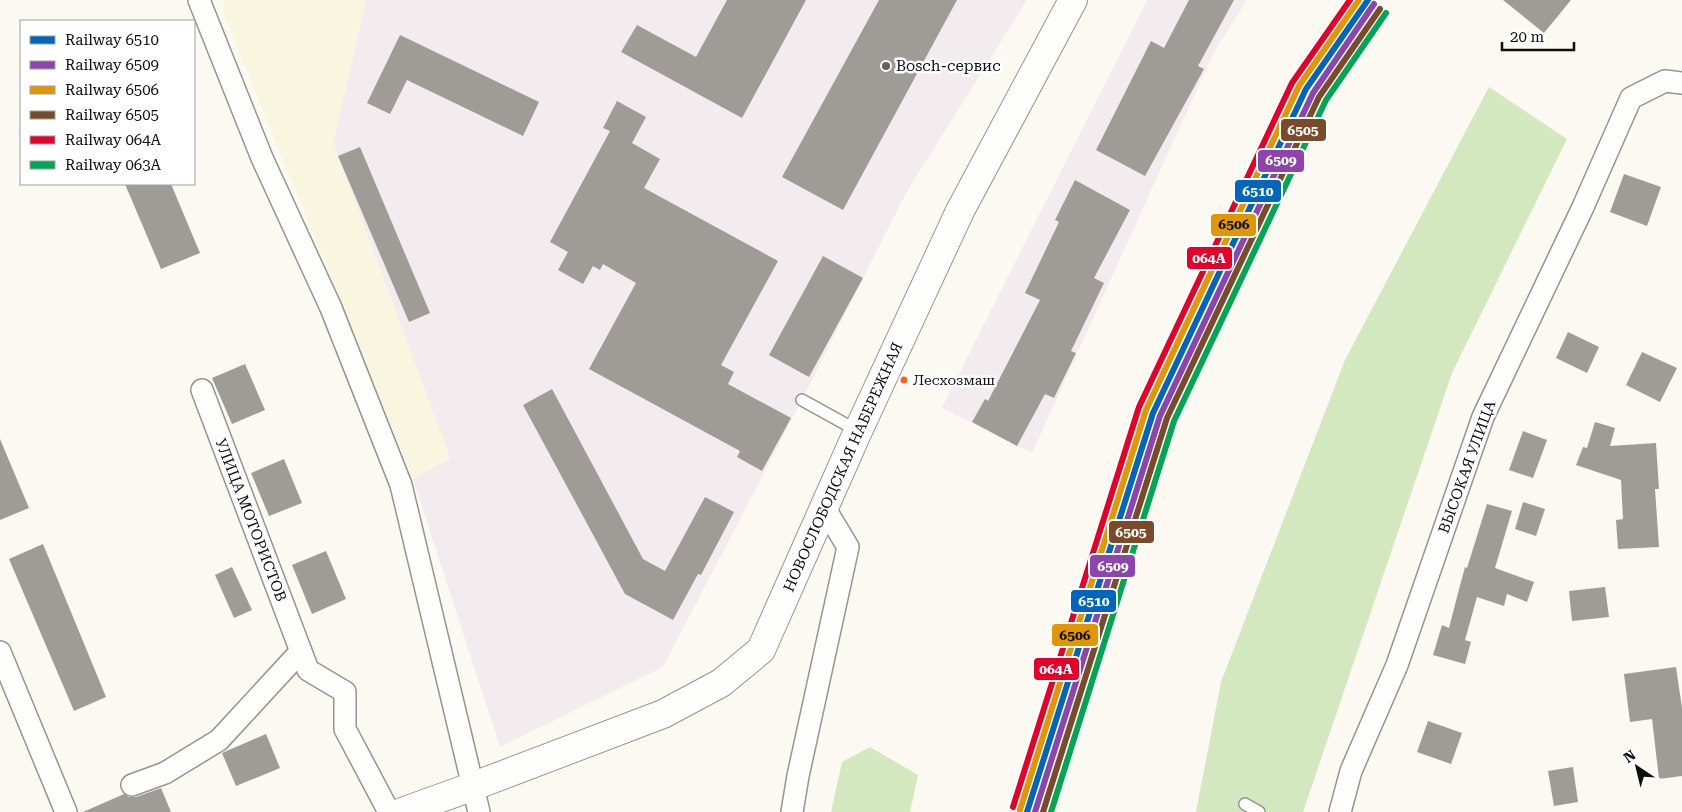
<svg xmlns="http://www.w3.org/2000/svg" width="1682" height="812" viewBox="0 0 1682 812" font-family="'Roboto Serif',serif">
<rect width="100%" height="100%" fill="#fbf9f2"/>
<!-- industrial -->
<path fill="#f3ecef" d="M366 0H1027L906 193 802 400 663 667 500 747 413 479 450 458 333 143Z
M1147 0H1247L1213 54 1032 453 942 408Z"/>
<!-- farmland -->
<path fill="#f8f6de" d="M224 0H366L333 143 450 457 413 479 224 15Z"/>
<!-- forest -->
<path fill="#d4e8bf" d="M1489 87 1567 139 1452 373 1303 812H1196L1221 682 1345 360Z
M870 747 918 775 910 812H831L842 762Z"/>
<!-- building -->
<path fill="#9f9c98" d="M727 0H806L742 118 621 52 637 25 696 57Z
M879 0H957L843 210 782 177Z
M1189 0H1234L1198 66 1204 69 1145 176 1096 150 1151 41 1164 48Z
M1503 0H1571L1544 33Z
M400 35 539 102 523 136 407 80 390 114 367 103Z
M617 101 646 117 632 143 660 159 644 188 778 261 721 365 734 372 728 384 791 418 762 471 737 457 740 451 589 369 636 283 603 264 600 270 593 266 583 284 558 270 568 252 550 242 610 131 603 128Z
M360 147 430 313 409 322 338 156Z
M1624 174 1661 187 1647 226 1610 212Z
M1075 180 1130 210 1094 278 1104 283 1071 351 1076 353 1054 398 1045 394 1017 446 972 422 985 399 988 401 1040 300 1025 293 1059 222 1055 220Z
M125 184H171L200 253 161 269Z
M823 256 863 278 809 377 769 355Z
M1568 332 1599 347 1587 373 1556 358Z
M1642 352 1677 368 1660 402 1626 385Z
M245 364 265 410 232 424 212 378Z
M552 389 643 559 665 571 705 497 734 512 701 575 698 574 673 620 625 594 523 405Z
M1595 422 1615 428 1610 446 1656 443 1659 489H1655L1659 547 1618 549 1616 520 1623 519 1621 480 1576 465 1583 447 1587 448Z
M1523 431 1547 440 1533 478 1509 470Z
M0 439 29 508 0 520Z
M284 459 302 503 269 516 251 473Z
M1523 502 1545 509 1536 536 1515 529Z
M1487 504 1512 511 1495 568 1534 582 1527 602 1507 594 1504 606 1477 597 1465 640 1471 642 1465 664 1433 655 1442 625 1449 628 1458 593 1465 567 1467 568Z
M43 544 106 697 74 711 9 559Z
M326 551 346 599 312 614 292 565Z
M232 567 252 610 234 618 215 575Z
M1605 587 1609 617 1572 621 1569 591Z
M1676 667 1682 708V776L1659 779 1652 719 1630 722 1624 674Z
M1428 721 1462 733 1451 764 1417 752Z
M266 734 280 768 236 786 222 753Z
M1573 767 1578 802 1554 806 1548 771Z
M161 788 171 812H83L124 794 129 797H136Z"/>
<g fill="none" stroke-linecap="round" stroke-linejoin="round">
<!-- service casing -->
<g stroke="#959491" stroke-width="14">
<path id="service" d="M802 400 858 431
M1245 804 1259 812"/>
</g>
<!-- minor casing -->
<g stroke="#959491" stroke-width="24">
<path id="minor" d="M199 0 262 158 331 308 401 485 479 812
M202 390 308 670 345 692V729L389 812
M0 652 66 812
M132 785 165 773 219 740 301 651
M792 812 798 776 848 547 824 507
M1340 812 1351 771 1397 665 1483 417 1583 207 1631 98 1665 81 1682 83"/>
</g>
<!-- tertiary casing -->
<g stroke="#959491" stroke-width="30">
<path id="tertiary" d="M402 812 474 786 663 714 721 683 761 650 858 431 960 211 1073 0"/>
</g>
<!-- service -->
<use href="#service" stroke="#fefefd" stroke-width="11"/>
<!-- minor -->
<use href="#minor" stroke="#fefefd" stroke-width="21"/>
<!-- tertiary -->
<use href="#tertiary" stroke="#fefefd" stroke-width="28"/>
<!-- rail-1 casing -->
<g stroke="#fff" stroke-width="10">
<path id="rail-1" d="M1027 812 1153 413 1306 89 1368 0"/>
</g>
<!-- rail-2 casing -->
<g stroke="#fff" stroke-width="10">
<path id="rail-2" d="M1035 812 1160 416 1313 93 1374 4"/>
</g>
<!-- rail-3 casing -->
<g stroke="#fff" stroke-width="10">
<path id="rail-3" d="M1020 810 1146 410 1299 86 1359 0"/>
</g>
<!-- rail-4 casing -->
<g stroke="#fff" stroke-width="10">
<path id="rail-4" d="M1043 812 1167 418 1319 97 1380 9"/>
</g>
<!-- rail-5 casing -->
<g stroke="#fff" stroke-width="10">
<path id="rail-5" d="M1013 807 1139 407 1292 83 1350 0"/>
</g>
<!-- rail-6 casing -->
<g stroke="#fff" stroke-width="10">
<path id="rail-6" d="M1051 812 1174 421 1326 100 1386 13"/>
</g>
<!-- rail-1 -->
<use href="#rail-1" stroke="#0065bd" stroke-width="6"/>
<!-- rail-2 -->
<use href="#rail-2" stroke="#8e44ad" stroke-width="6"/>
<!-- rail-3 -->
<use href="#rail-3" stroke="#e09701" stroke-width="6"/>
<!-- rail-4 -->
<use href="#rail-4" stroke="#7a4b2a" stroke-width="6"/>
<!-- rail-5 -->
<use href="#rail-5" stroke="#e4002b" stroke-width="6"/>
<!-- rail-6 -->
<use href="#rail-6" stroke="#00a651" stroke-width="6"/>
</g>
<!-- markers -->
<circle fill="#61605e" stroke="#fff" stroke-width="2" cx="886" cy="66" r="5"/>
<circle fill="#f26522" stroke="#fff" stroke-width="2" cx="904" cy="380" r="4.5"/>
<g text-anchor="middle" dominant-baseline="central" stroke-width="5" stroke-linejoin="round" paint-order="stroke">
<!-- bus labels -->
<g font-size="14" fill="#0e0e0e" stroke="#fff" text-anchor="start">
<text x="913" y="380">Лесхозмаш</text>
</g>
<!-- poi labels -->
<g font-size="15" fill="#0e0e0e" stroke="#fff" text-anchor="start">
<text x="896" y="66">Bosch-сервис</text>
</g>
<!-- street labels -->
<g font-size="15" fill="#0e0e0e" stroke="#fff">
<text transform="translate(843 467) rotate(-66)">НОВОСЛОБОДСКАЯ НАБЕРЕЖНАЯ</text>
<text transform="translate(1467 467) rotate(-70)">ВЫСОКАЯ УЛИЦА</text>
<text transform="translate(251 520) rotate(69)">УЛИЦА МОТОРИСТОВ</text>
</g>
</g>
<g stroke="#fff" stroke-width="2">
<rect x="1280" y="118" width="47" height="24" rx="5" fill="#7a4b2a"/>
<rect x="1257" y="149" width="48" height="24" rx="5" fill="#8e44ad"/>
<rect x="1234" y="179" width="48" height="24" rx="5" fill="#0065bd"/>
<rect x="1210" y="213" width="47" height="24" rx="5" fill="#e09701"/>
<rect x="1186" y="246" width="47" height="24" rx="5" fill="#e4002b"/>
<rect x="1108" y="520" width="47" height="24" rx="5" fill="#7a4b2a"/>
<rect x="1089" y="554" width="47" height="24" rx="5" fill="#8e44ad"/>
<rect x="1070" y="589" width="47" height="24" rx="5" fill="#0065bd"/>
<rect x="1051" y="623" width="48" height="24" rx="5" fill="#e09701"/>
<rect x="1033" y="657" width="47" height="24" rx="5" fill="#e4002b"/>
</g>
<g font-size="14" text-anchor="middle" font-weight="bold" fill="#fff">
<text x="1303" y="135">6505</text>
<text x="1281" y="165">6509</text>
<text x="1258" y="196">6510</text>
<text x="1209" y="263">064А</text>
<text x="1131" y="537">6505</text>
<text x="1113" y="571">6509</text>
<text x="1094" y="606">6510</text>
<text x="1056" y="674">064А</text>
</g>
<g font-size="14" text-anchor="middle" font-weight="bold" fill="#111">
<text x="1234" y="229">6506</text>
<text x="1075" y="640">6506</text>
</g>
<!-- legend -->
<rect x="20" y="20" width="175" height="165" fill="#ffffff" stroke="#9f9f9f"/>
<rect x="30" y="36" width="25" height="8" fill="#0065bd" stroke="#9f9f9f"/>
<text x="65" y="45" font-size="15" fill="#0e0e0e">Railway 6510</text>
<rect x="30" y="61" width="25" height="8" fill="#8e44ad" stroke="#9f9f9f"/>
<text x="65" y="70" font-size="15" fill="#0e0e0e">Railway 6509</text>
<rect x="30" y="86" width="25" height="8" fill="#e09701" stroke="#9f9f9f"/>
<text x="65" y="95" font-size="15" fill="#0e0e0e">Railway 6506</text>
<rect x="30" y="111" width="25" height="8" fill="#7a4b2a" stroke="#9f9f9f"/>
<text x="65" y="120" font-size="15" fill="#0e0e0e">Railway 6505</text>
<rect x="30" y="136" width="25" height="8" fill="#e4002b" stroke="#9f9f9f"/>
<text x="65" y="145" font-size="15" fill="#0e0e0e">Railway 064А</text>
<rect x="30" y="161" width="25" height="8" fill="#00a651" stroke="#9f9f9f"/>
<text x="65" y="170" font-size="15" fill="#0e0e0e">Railway 063А</text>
<!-- north arrow -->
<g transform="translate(1637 767) rotate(325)" stroke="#ffffff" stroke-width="4" paint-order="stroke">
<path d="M0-4L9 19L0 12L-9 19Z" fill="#0e0e0e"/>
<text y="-8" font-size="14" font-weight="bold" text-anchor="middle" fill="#0e0e0e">N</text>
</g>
<!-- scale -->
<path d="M1502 42v8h72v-8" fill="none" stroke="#0e0e0e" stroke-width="2.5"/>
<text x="1510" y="42" font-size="15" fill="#0e0e0e" stroke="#ffffff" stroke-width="4" paint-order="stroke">20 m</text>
</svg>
